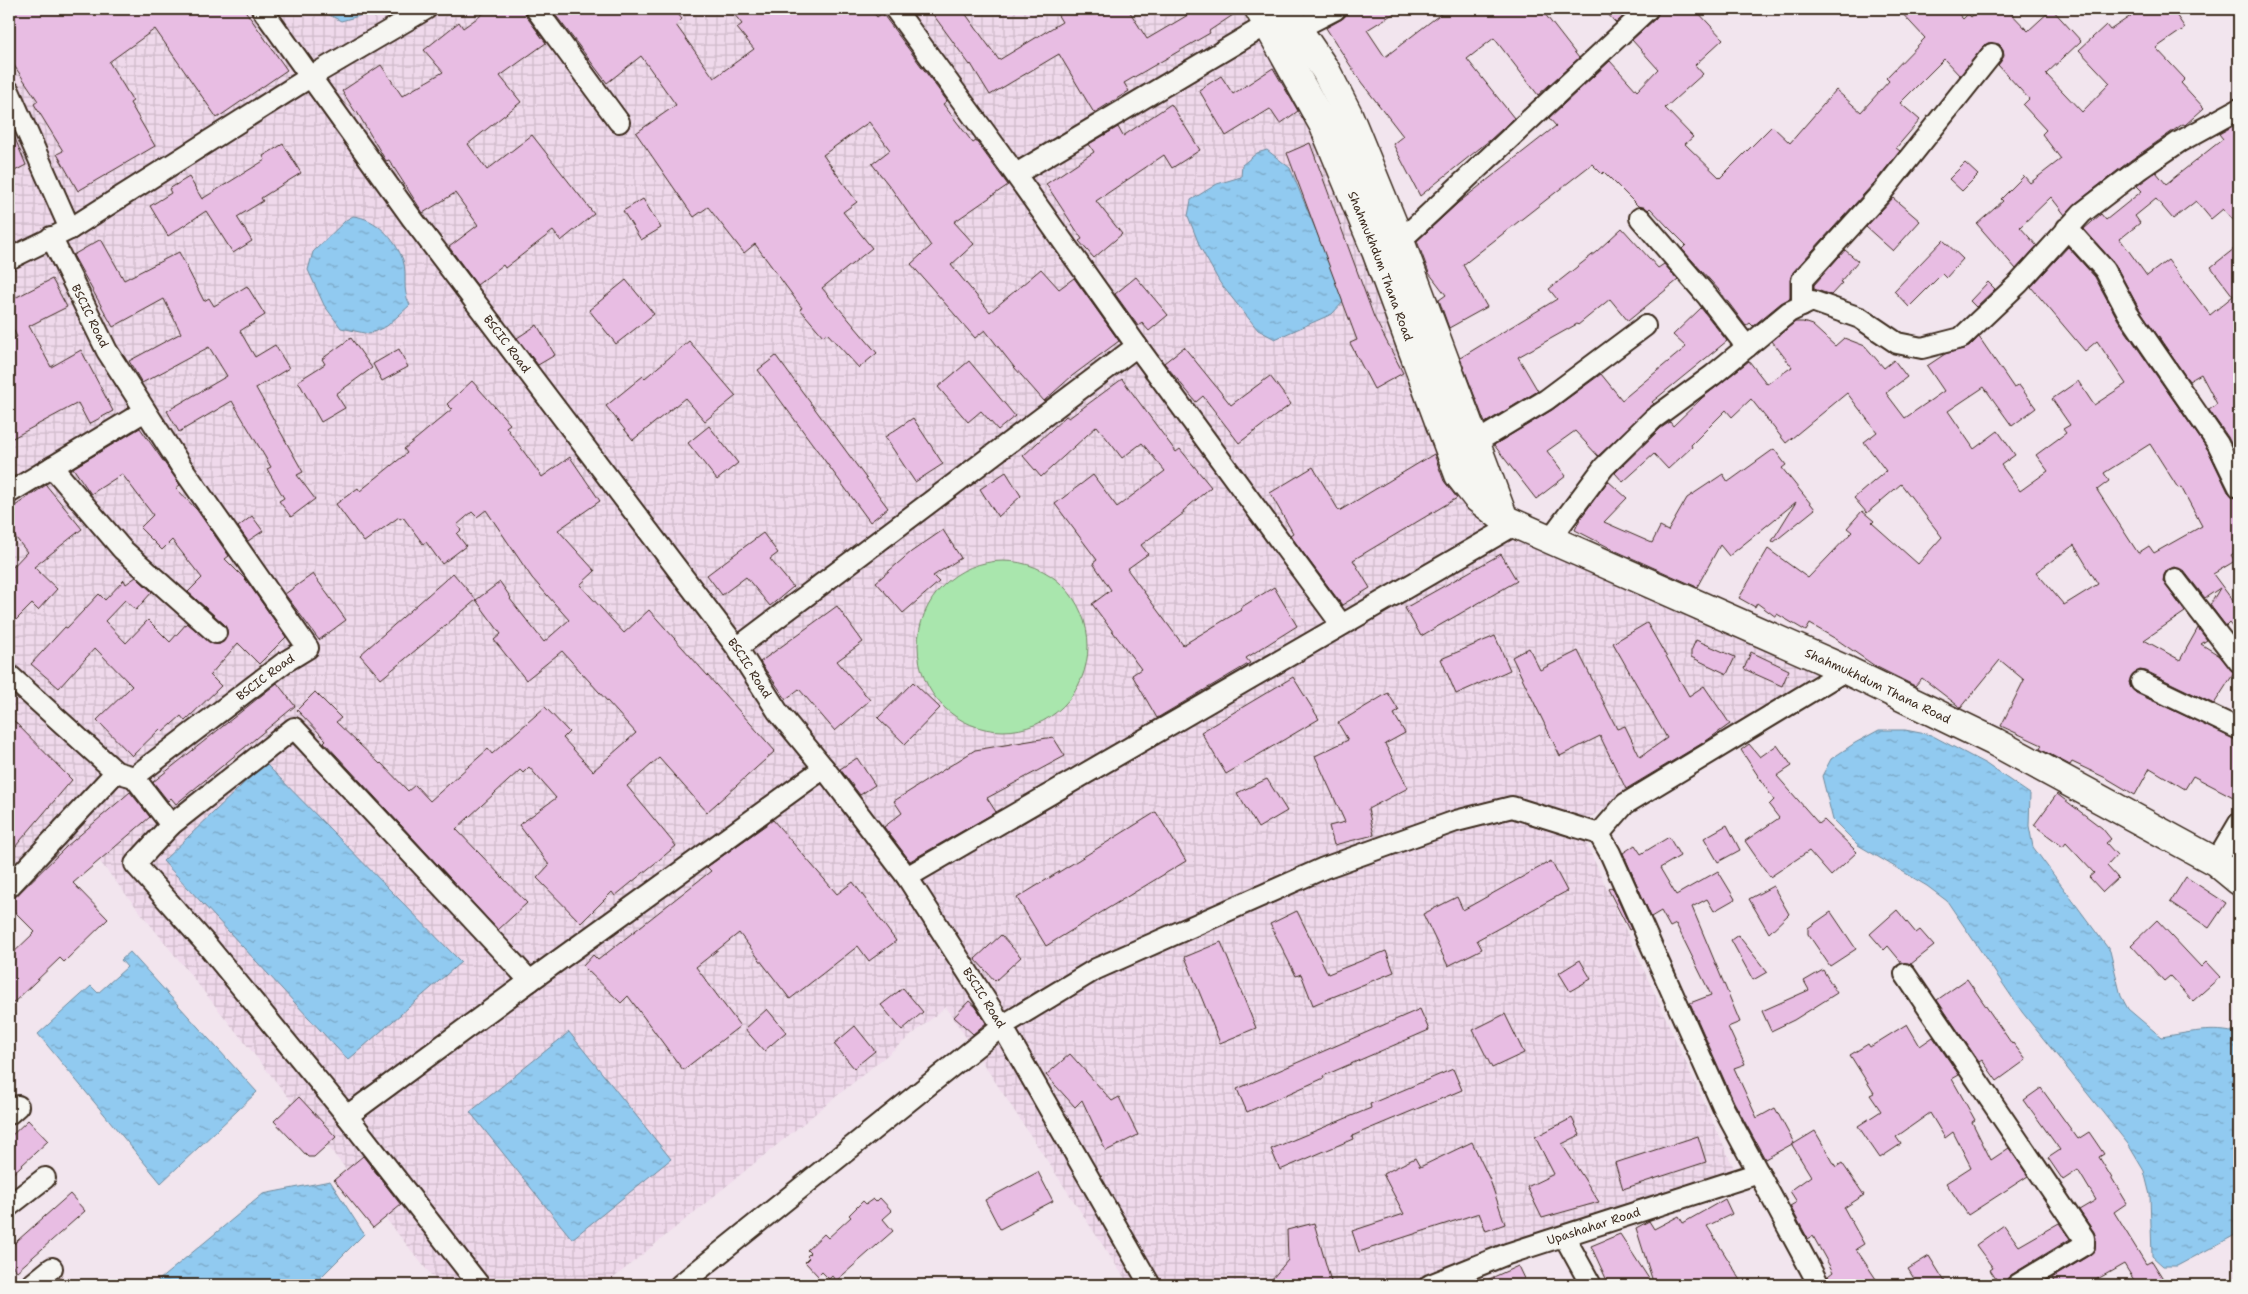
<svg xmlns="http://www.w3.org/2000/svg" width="2248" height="1294" viewBox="0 0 2248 1294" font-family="'Shantell Sans',sans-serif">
<defs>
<pattern id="industrial-grid" width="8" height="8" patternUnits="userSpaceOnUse" patternTransform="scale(1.25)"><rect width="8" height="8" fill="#efd9eb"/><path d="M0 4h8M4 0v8" fill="none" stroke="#cebac9"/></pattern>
<pattern id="water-ripples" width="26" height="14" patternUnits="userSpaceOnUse" patternTransform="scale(1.25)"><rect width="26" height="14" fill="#91caf0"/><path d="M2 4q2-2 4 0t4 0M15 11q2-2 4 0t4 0" fill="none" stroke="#78a4c2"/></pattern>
</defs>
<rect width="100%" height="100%" fill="#f2e5ee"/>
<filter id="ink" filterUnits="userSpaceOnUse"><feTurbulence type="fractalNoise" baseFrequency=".02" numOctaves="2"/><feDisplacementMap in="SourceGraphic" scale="10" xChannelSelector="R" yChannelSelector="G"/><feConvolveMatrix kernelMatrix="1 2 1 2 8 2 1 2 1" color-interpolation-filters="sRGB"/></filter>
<g filter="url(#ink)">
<!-- industrial -->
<path fill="url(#industrial-grid)" d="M9 9H1280L1319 71 1498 506 1838 659 1578 825 1738 1177 1408 1285H1129L946 1007 605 1285H439L84 842 9 897Z"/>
<!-- green -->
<path fill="#a9e6ad" stroke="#728866" d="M918 646a85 85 0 1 1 170 0a85 85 0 1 1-170 0Z"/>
<!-- water -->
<path fill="url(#water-ripples)" stroke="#6f8a9c" d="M318 9H369L359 16 341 21Z
M1267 150 1290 168 1345 300 1332 314 1275 339 1258 330 1220 283 1200 247 1188 216 1191 200 1217 184 1241 177 1242 165 1257 153Z
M353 216C376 218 395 239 403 260 408 277 401 288 410 305L387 326 369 334 341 328 324 305 308 270 313 252 346 220Z
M1879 730H1905L1931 735 1986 764 2030 794 2029 826 2033 847 2110 951 2121 996 2128 1009 2161 1037C2188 1033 2213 1026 2239 1034V1233L2177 1266H2163L2152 1256 2150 1195 2144 1171 2128 1144 2022 1012 1947 901 1927 886 1858 845 1833 820 1822 776 1831 759 1855 743Z
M265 763 461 962 348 1060 163 861Z
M130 952 257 1092 161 1183 38 1034 91 986 98 993 127 967 121 960Z
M569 1032 671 1159 572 1239 470 1112Z
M330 1181 364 1234 313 1285H153L263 1194Z"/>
<!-- building -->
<path fill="#e8bde3" stroke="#3b2a1e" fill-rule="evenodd" d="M16 9H244L287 70 217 118 155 29 109 62 133 101 130 103 155 146 78 191 57 154 63 151 34 104 38 101 9 58V14Z
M490 9H524L526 16 546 43 500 76 521 102 468 144 487 170 532 135 594 214 561 241 553 231 505 268 503 265 477 285 449 247 478 225 455 193 423 213 389 160 386 161 357 112 356 113 342 91 381 65 402 96 443 72 424 50 459 22 463 28Z
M551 9H674L682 19 676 25 714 78 754 49 737 28 742 24 730 9H870L877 17 882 13 947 101 943 104 973 143 976 141 1008 185 954 222 974 244 951 265 990 312 1041 269 1059 289 1074 278 1119 341 1072 376 1044 401 1014 367 985 330 975 338 911 264 931 246 891 188 872 164 890 150 869 122 823 155 857 202 843 212 872 248 822 288 877 353 859 368 827 333 823 336 800 309 802 308 755 244 744 253 708 207 694 217 636 133 676 105 641 56 607 83Z
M929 9H962L999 60 1062 22 1054 9H1128L1147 39 1198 9H1242L1209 31 1210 33 1124 83 1129 91 1094 113 1059 54 990 95 971 64 970 65Z
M1352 9H1401L1367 30 1385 57 1447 9H1541L1579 58 1538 95 1494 38 1467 59 1514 118 1490 140 1420 196 1393 144 1403 136 1361 82 1326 28 1342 19Z
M1603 9H1631L1616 23Z
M1660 9H1695L1723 39 1695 65 1703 74 1665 108 1693 137 1685 144 1720 178 1772 126 1790 143 1836 90 1861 112 1889 81 1886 78 1925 38 1898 9H1954L1963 19 1968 14 1971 17 1980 9H2007L2028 31 2052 9 2081 41 2046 74 2082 112 2110 83 2079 50 2106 25 2110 30 2141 9H2172L2185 28 2156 48 2185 79 2181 83 2204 108 2185 125 2183 124 2131 160 2075 204 2065 215 2051 197 2020 227 2037 246 2016 269 1977 224 2003 201 2001 199 2024 176 2030 183 2061 159 2042 134 2046 130 2023 105 2029 99 1998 65 2004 56 2003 49 1999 44 1988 43 1983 47 1960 76 1944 59 1900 103 1920 120 1896 148 1900 151 1874 183 1793 272 1790 280V298L1781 303 1753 326 1750 323 1746 326 1719 290 1682 249 1686 245 1668 227 1650 208 1648 210 1638 206 1604 172 1602 174 1592 164 1463 265 1487 307 1449 328 1439 300 1446 295 1429 273 1417 241 1458 203 1556 126 1549 118 1610 61 1637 91 1658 69 1632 40 1656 18Z
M1273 68 1298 111 1280 124 1270 109 1226 136 1199 90 1221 76 1233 94Z
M1171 104 1200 150 1172 168 1164 155 1096 201 1122 234 1094 258 1079 241 1082 239 1046 184 1094 152 1089 144 1118 127 1123 136Z
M9 124 26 165 9 174Z
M2235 125 2237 128 2239 126V226L2223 209 2211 219 2196 201 2173 219 2156 199 2135 216 2140 223 2120 239 2147 276 2168 260 2210 315 2233 296 2211 267 2239 245V460L2228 437 2209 410 2217 404 2201 374 2189 381 2138 307 2115 264 2084 229 2101 214 2106 220 2142 191 2137 186 2156 172 2166 184 2223 139 2219 134Z
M1310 143 1374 317 1403 373 1374 389 1350 343 1357 340 1287 153Z
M283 144 301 173 261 198 263 201 237 217 252 241 233 253 206 211 168 236 150 206 171 193 169 189 189 177 202 199 265 160 263 156Z
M1965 163 1978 175 1962 191 1949 179Z
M1893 198 1920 221 1893 251 1866 227Z
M643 199 661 228 641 240 623 211Z
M1622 228 1658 268 1664 264 1678 280 1628 321 1610 299 1578 325 1577 324 1518 357 1538 391 1485 423 1460 358 1557 299 1549 289 1596 252Z
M101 239 124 280 179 252 204 301 209 298 214 306 247 286 265 315 240 331 255 357 275 345 289 368 256 388 303 472 297 475 315 499 291 517 279 501 284 498 267 469 271 467 232 401 179 432 167 411 227 376 209 347 142 383 129 361 181 333 164 299 113 327 73 255Z
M1943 240 1963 259 1946 278 1942 274 1909 307 1894 291Z
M2068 247 2095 277 2118 320 2208 450 2228 492 2233 497 2239 499V550L2231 555 2235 561 2213 574 2239 609V635L2229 623 2226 626 2210 605 2220 588 2205 598 2184 571 2174 567 2167 570 2164 575 2163 581 2185 612 2144 640 2180 660 2198 628 2207 640 2201 644 2220 656 2234 673 2214 704 2146 671 2140 670 2134 673 2129 682 2131 688 2136 693 2239 741V800L2193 776 2185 789 2150 768 2135 795 2108 779 2072 762 2070 765 2040 749 2042 745 2001 726 2024 680 2000 660 1961 708 1922 678 1915 686 1875 666 1836 639 1810 624 1806 631 1777 614 1776 617 1757 603 1755 607 1739 598 1768 549 1808 578 1852 532 1847 528 1862 511 1874 521 1872 523 1918 564 1942 537 1901 484 1867 513 1854 498 1886 471 1864 442 1877 432 1847 393 1786 443 1751 399 1732 417 1726 410 1691 445 1692 447 1668 469 1654 454 1623 482 1615 473 1661 428 1670 422 1673 426 1702 398 1749 361 1767 384 1792 367 1772 341 1795 322H1803L1812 325 1835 346 1844 338 1865 346 1884 368 1894 360 1907 377 1886 393 1905 418 1944 391 1927 366 1945 354 1969 347 1979 337 2014 388 2019 385 2036 408 2012 426 1984 387 1948 411 1974 449 1998 431 2015 455 2001 465 2020 491 2048 471 2036 455 2066 433 2063 429 2070 425 2052 399 2078 381 2094 405 2126 384 2097 341 2085 351 2031 287ZM2150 444 2178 488 2181 487 2202 526 2154 553 2149 546 2138 553 2097 490 2109 481 2104 473ZM2074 545 2098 584 2064 605 2036 572Z
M1845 250 1858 261 1840 282 1842 283 1831 295 1814 289V285Z
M1136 277 1168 315 1149 331 1142 323 1138 326 1115 294Z
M52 279 67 307 29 326 51 367 81 350 113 411 89 424 78 403 9 440V341L17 337 9 321V301Z
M626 280 654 314 616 344 589 310Z
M1988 282 1995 289 1976 307 1970 301Z
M1701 308 1727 341 1652 402 1654 404 1598 456 1575 431 1547 451 1566 476 1536 499 1494 445 1552 410 1601 374 1622 400 1686 347 1673 335Z
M537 325 555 355 538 365 517 338Z
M351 338 372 368 336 394 345 408 321 422 298 381 325 364 322 359Z
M689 341 736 396 705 421 685 398 633 440 606 406 643 376 645 378Z
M1184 347 1231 405 1270 376 1291 404 1239 443 1203 396 1196 402 1164 363Z
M399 349 408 367 382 381 373 364Z
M776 356 888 508 870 522 758 370Z
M969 361 1015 416 998 430 981 411 968 422 938 387Z
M1122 379 1176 452 1180 449 1211 487 1183 511 1184 513 1141 545 1148 554 1127 569 1183 645 1241 610 1240 608 1274 587 1297 626 1246 658 1250 663 1157 718 1132 675 1141 669 1092 604 1111 590 1093 563 1097 560 1055 504 1093 475 1117 507 1165 471 1142 443 1122 458 1097 426 1041 477 1023 456 1066 416 1069 418Z
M472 381 510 424 506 427 542 477 570 457 600 501 558 530 595 571 580 585 624 633 649 610 775 751 707 812 659 758 627 786 676 846 615 896 612 892 581 923 537 878 549 865 519 825 556 798 529 767 523 773 520 770 456 829 527 903 498 930 324 742 326 740 297 710 315 692 341 718 336 722 380 764 381 763 408 791 415 785 430 801 488 749 492 754 545 707 569 732 563 738 593 771 636 733 562 651 526 680 494 640 501 634 476 600 500 582 511 598 510 599 544 642 569 620 532 578 486 510 477 517 472 512 457 525 461 530 457 534 466 546 442 564 426 542 423 544 403 517 400 519 399 517 364 542 336 504 358 488 360 491 407 453 404 449 452 409 447 404Z
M913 418 943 464 915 482 885 437Z
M709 426 738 463 717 480 688 443Z
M140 428 180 485 176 488 197 510 229 556 225 559 246 580 286 637 259 664 238 643 210 675 221 686 185 721 181 716 163 732 160 729 132 756 97 720 132 686 95 648 59 688 31 664 65 627 67 628 99 594 105 600 124 580 126 584 136 577 152 592 136 610 125 600 105 621 126 643 148 620 170 642 187 623 213 644H220L227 636V630L224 624 188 592 202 578 172 540 162 550 140 528 153 515 122 474 91 494 73 468Z
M1774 449 1786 465 1782 468 1815 509 1774 542 1772 541 1796 502 1729 556 1720 545 1697 587 1616 551 1575 530 1580 519 1608 481 1627 498 1604 522 1652 543 1660 527 1668 531 1687 498 1723 474 1728 482Z
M1434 454 1444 481 1457 498 1353 560 1370 588 1342 605 1290 535 1293 533 1270 493 1313 467 1339 511Z
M1006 472 1021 496 998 517 980 489Z
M46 485 82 529 34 567 57 589 38 610 32 604 9 627V571L27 552 9 529V510Z
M252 516 263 531 248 541 238 527Z
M943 530 961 558 933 576 939 582 903 613 876 582 911 552Z
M763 533 778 553 770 559 793 587 770 606 746 577 722 595 707 575Z
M1501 554 1517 581 1421 636 1405 608Z
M453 573 476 600 381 679 360 655Z
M313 574 346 620 319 640 285 594Z
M837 606 863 642 837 661 870 700 835 731 799 689 786 699 760 662Z
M1647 623 1689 696 1704 686 1730 724 1706 741 1626 789 1600 736 1560 756 1512 657 1529 648 1540 670 1578 651 1617 729 1625 726 1640 757 1667 738 1613 643Z
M1495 636 1510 670 1456 694 1441 659Z
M1696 640 1735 657 1727 674 1691 657V651Z
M1751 652 1789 670 1782 686 1744 669Z
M1293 677 1319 719 1226 774 1201 732Z
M913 682 940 708 905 744 878 718Z
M277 683 295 706 176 804 171 798 168 801 153 782Z
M1388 693 1399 711 1394 714 1405 733 1385 744 1408 788 1368 809 1374 835 1334 845 1329 826 1345 822 1315 756 1348 740 1338 723Z
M9 716 72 780 9 854Z
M1053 737 1065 756 987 798 996 812 910 861 884 827 902 813 894 801 975 750Z
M1749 744 1760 757 1777 745 1792 766 1777 776 1819 824 1824 820 1857 852 1831 876 1809 851 1770 877 1745 841 1779 818 1769 805 1774 800 1741 750Z
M857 758 875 785 860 795 840 769Z
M1267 779 1287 811 1258 828 1237 793Z
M130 792 150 817 73 883 108 919 64 962 60 958 9 1007V957L35 932 9 906V903L67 846Z
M2057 794 2102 828 2111 839 2106 843 2117 855 2107 866 2118 878 2103 892 2089 877 2094 873 2066 843 2063 847 2034 825Z
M1156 812 1186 861 1046 946 1017 898Z
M773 820 837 894 853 882 896 941 869 961 858 946 790 999 739 933 696 967 740 1026 683 1070 628 996 621 1003 583 966 593 955 598 960 711 871 707 867Z
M1727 825 1740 850 1718 862 1704 838Z
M1669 837 1680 856 1660 868 1676 895 1718 871 1735 899 1714 911 1707 899 1692 907 1740 1022 1728 1027 1745 1064 1734 1068 1757 1118 1775 1108 1794 1143 1765 1159 1734 1102 1690 1003 1711 995 1676 924 1670 927 1661 911 1651 917 1623 853 1635 845 1641 854Z
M1551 861 1567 891 1477 940 1482 949 1448 966 1423 914 1457 897 1463 910Z
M2186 877 2226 903 2209 928 2170 902Z
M1773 886 1789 914 1769 933 1749 899Z
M1612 887 1631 929 1629 930 1608 889Z
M1897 910 1916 933 1920 930 1934 946 1911 964 1902 963 1888 946 1884 950 1870 934Z
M1297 911 1328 974 1386 951 1394 972 1313 1005 1301 974 1296 976 1270 924Z
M1831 912 1856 949 1830 966 1808 934V928Z
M2157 920 2201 967 2206 962 2220 977 2193 1001 2170 976 2164 981 2131 945Z
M1001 935 1021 957 995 981 975 959Z
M1738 935 1767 972 1753 980 1731 940Z
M1221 942 1256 1028 1220 1043 1185 957Z
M1580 960 1591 979 1570 991 1559 973Z
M1823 970 1837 993 1794 1020 1771 1031 1762 1011 1809 990 1804 981Z
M1967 979 2012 1044 2013 1043 2026 1060 1997 1081 1982 1060 1979 1062 1937 1000Z
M903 988 923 1012 902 1030 881 1005Z
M969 1001 976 1007 986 1023 973 1034 954 1017Z
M767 1009 786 1032 764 1051 745 1029Z
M1420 1009 1429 1030 1323 1076 1324 1078 1247 1112 1237 1089Z
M1505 1014 1524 1053 1492 1068 1473 1030Z
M1907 1024 1920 1046 1933 1037 1959 1075 1952 1079 1975 1120 1972 1122 1991 1160 2009 1148 2028 1176 1968 1215 1946 1183 1971 1167 1953 1132 1945 1138 1930 1113 1896 1137 1901 1144 1880 1158 1858 1126 1881 1111 1870 1095 1874 1093 1850 1055 1868 1044 1870 1047Z
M855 1026 875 1051 854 1068 834 1044Z
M1070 1054 1112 1101 1119 1097 1138 1135 1106 1151 1082 1100 1075 1107 1046 1075Z
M1453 1069 1462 1090 1352 1136 1353 1139 1280 1170 1271 1149 1371 1108 1370 1104Z
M2041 1088 2078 1139 2089 1132 2104 1154 2099 1157 2127 1203 2114 1212 2146 1264 2152 1261 2167 1285H2137L2124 1264 2087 1285H2056L2052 1278 2090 1255 2095 1250 2096 1238 2094 1232 2079 1210 2096 1200 2078 1170 2063 1180 2048 1158 2060 1150 2024 1100Z
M299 1097 336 1137 314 1157H308L274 1121Z
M1572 1118 1580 1135 1562 1144 1599 1202 1542 1218 1527 1187 1554 1174 1535 1137Z
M28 1120 48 1141 9 1177V1138Z
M1815 1131 1836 1167 1842 1163 1864 1195 1844 1208 1864 1244 1856 1249 1880 1285H1831L1828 1276 1833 1272 1813 1236 1808 1239 1790 1206 1797 1202 1790 1191 1811 1176 1792 1145Z
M1698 1136 1706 1162 1623 1189 1615 1163Z
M1472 1142 1490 1180 1505 1224 1486 1231 1479 1213 1359 1252 1352 1231 1404 1214 1383 1174 1415 1158 1420 1167Z
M363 1156 401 1205 373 1228 334 1180Z
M1038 1172 1053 1201 1000 1229 985 1200Z
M70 1194 85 1211 17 1271 9 1262V1248Z
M880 1198 892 1211 883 1219 893 1231 836 1281 832 1276 829 1279 822 1272 818 1276 805 1262 809 1258 807 1256 810 1253 807 1250 824 1234 828 1238 851 1217 849 1215 863 1201 866 1204 873 1199 876 1202Z
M1725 1199 1732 1214 1707 1226 1744 1285H1654L1636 1228 1649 1221 1654 1229 1679 1216 1683 1223Z
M1314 1223 1332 1285H1267L1288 1260 1287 1230Z
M2059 1223 2070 1239 2011 1275 2006 1280 2005 1285H2000L1990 1270 1993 1268 1976 1245 2004 1225 2019 1246Z
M1620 1234 1653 1285H1609L1591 1246Z
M1929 1256 1947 1285H1918L1908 1269Z
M1518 1266 1527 1285H1476Z"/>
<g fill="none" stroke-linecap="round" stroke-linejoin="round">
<!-- minor casing -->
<g stroke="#3b2a1e" stroke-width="24">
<g id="minor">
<path id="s1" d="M262 9 411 217 737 648 778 712 824 768 907 877 1002 1026 1150 1285"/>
<path d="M536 9 619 122"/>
<path d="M895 9 1008 164 1137 346 1341 624"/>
<path d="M1297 29 1336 9"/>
<path d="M9 91 70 229"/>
<path d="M1016 174 1268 24"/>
<path d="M1640 218 1708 297 1747 347"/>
<path d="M2067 228 2105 270 2128 313 2218 444 2239 487"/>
<path d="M1400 241 1648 9"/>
<path d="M9 259 70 229 310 77 426 9"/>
<path d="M1802 306V280L1883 191 1992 54"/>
<path d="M1475 443 1546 400 1645 326"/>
<path d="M52 467 122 549 216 633"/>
<path d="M9 493 145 411"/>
<path d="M1550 539 1604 467 1653 419 1713 375 1789 312 1812 301 1860 318 1897 343 1922 348 1961 338 2019 283 2082 213 2138 170 2179 142 2239 109"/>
<path d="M2175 579 2239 662"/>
<path d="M737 648 1137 346"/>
<path id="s2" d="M9 675 116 772 134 777 285 662 308 648 181 466 107 351 51 237"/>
<path d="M2141 682 2239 729"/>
<path d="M134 777 171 825 294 728 530 981 824 768"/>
<path d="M171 825 135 864 206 944 347 1116 530 981"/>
<path d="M2216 862 2239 823"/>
<path d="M907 877 1516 524"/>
<path d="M9 887 116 772"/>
<path d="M1905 974 2084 1238V1245L2017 1285"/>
<path d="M9 1114 18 1106"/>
<path d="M347 1116 479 1285"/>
<path d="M9 1206 45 1178"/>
<path d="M1564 1236 1591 1285"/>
<path d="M31 1285 52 1268"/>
<path d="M680 1285 1002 1026 1096 969 1324 868 1456 821 1512 807 1599 834"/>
<path id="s3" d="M1430 1285 1507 1254 1759 1173"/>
<path d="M1819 1285 1723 1107 1610 853 1599 834 1625 804 1846 670"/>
</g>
</g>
<!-- secondary casing -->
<g stroke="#3b2a1e" stroke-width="31">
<g id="secondary">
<path id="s4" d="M1259 9 1324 126 1376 251 1459 475 1477 498 1504 519 1846 670 1995 742 2216 862 2239 881"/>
<path d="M1284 9 1326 71 1348 114 1400 241 1504 519"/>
</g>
</g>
<!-- minor -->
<use href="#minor" stroke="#f6f6f2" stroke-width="20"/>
<!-- secondary -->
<use href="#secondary" stroke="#f6f6f2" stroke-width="28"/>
</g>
</g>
<g text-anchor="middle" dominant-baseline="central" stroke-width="4.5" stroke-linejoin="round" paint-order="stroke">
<!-- street labels -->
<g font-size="12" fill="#3b2a1e" stroke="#f6f6f2">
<text stroke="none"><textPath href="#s4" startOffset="285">Shahmukhdum Thana Road</textPath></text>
<text transform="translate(90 316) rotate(64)">BSCIC Road</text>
<text stroke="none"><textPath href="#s1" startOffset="415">BSCIC Road</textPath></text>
<text stroke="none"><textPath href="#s1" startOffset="820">BSCIC Road</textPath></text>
<text stroke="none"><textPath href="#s2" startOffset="328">BSCIC Road</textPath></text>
<text stroke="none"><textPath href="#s4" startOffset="981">Shahmukhdum Thana Road</textPath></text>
<text stroke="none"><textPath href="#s1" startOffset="1225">BSCIC Road</textPath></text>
<text stroke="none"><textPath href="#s3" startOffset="174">Upashahar Road</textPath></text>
</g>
</g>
<!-- margin -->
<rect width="2248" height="1294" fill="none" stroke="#f6f6f2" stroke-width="30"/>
<rect x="15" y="15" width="2218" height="1264" fill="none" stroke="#3b2a1e" stroke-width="2" filter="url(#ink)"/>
</svg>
